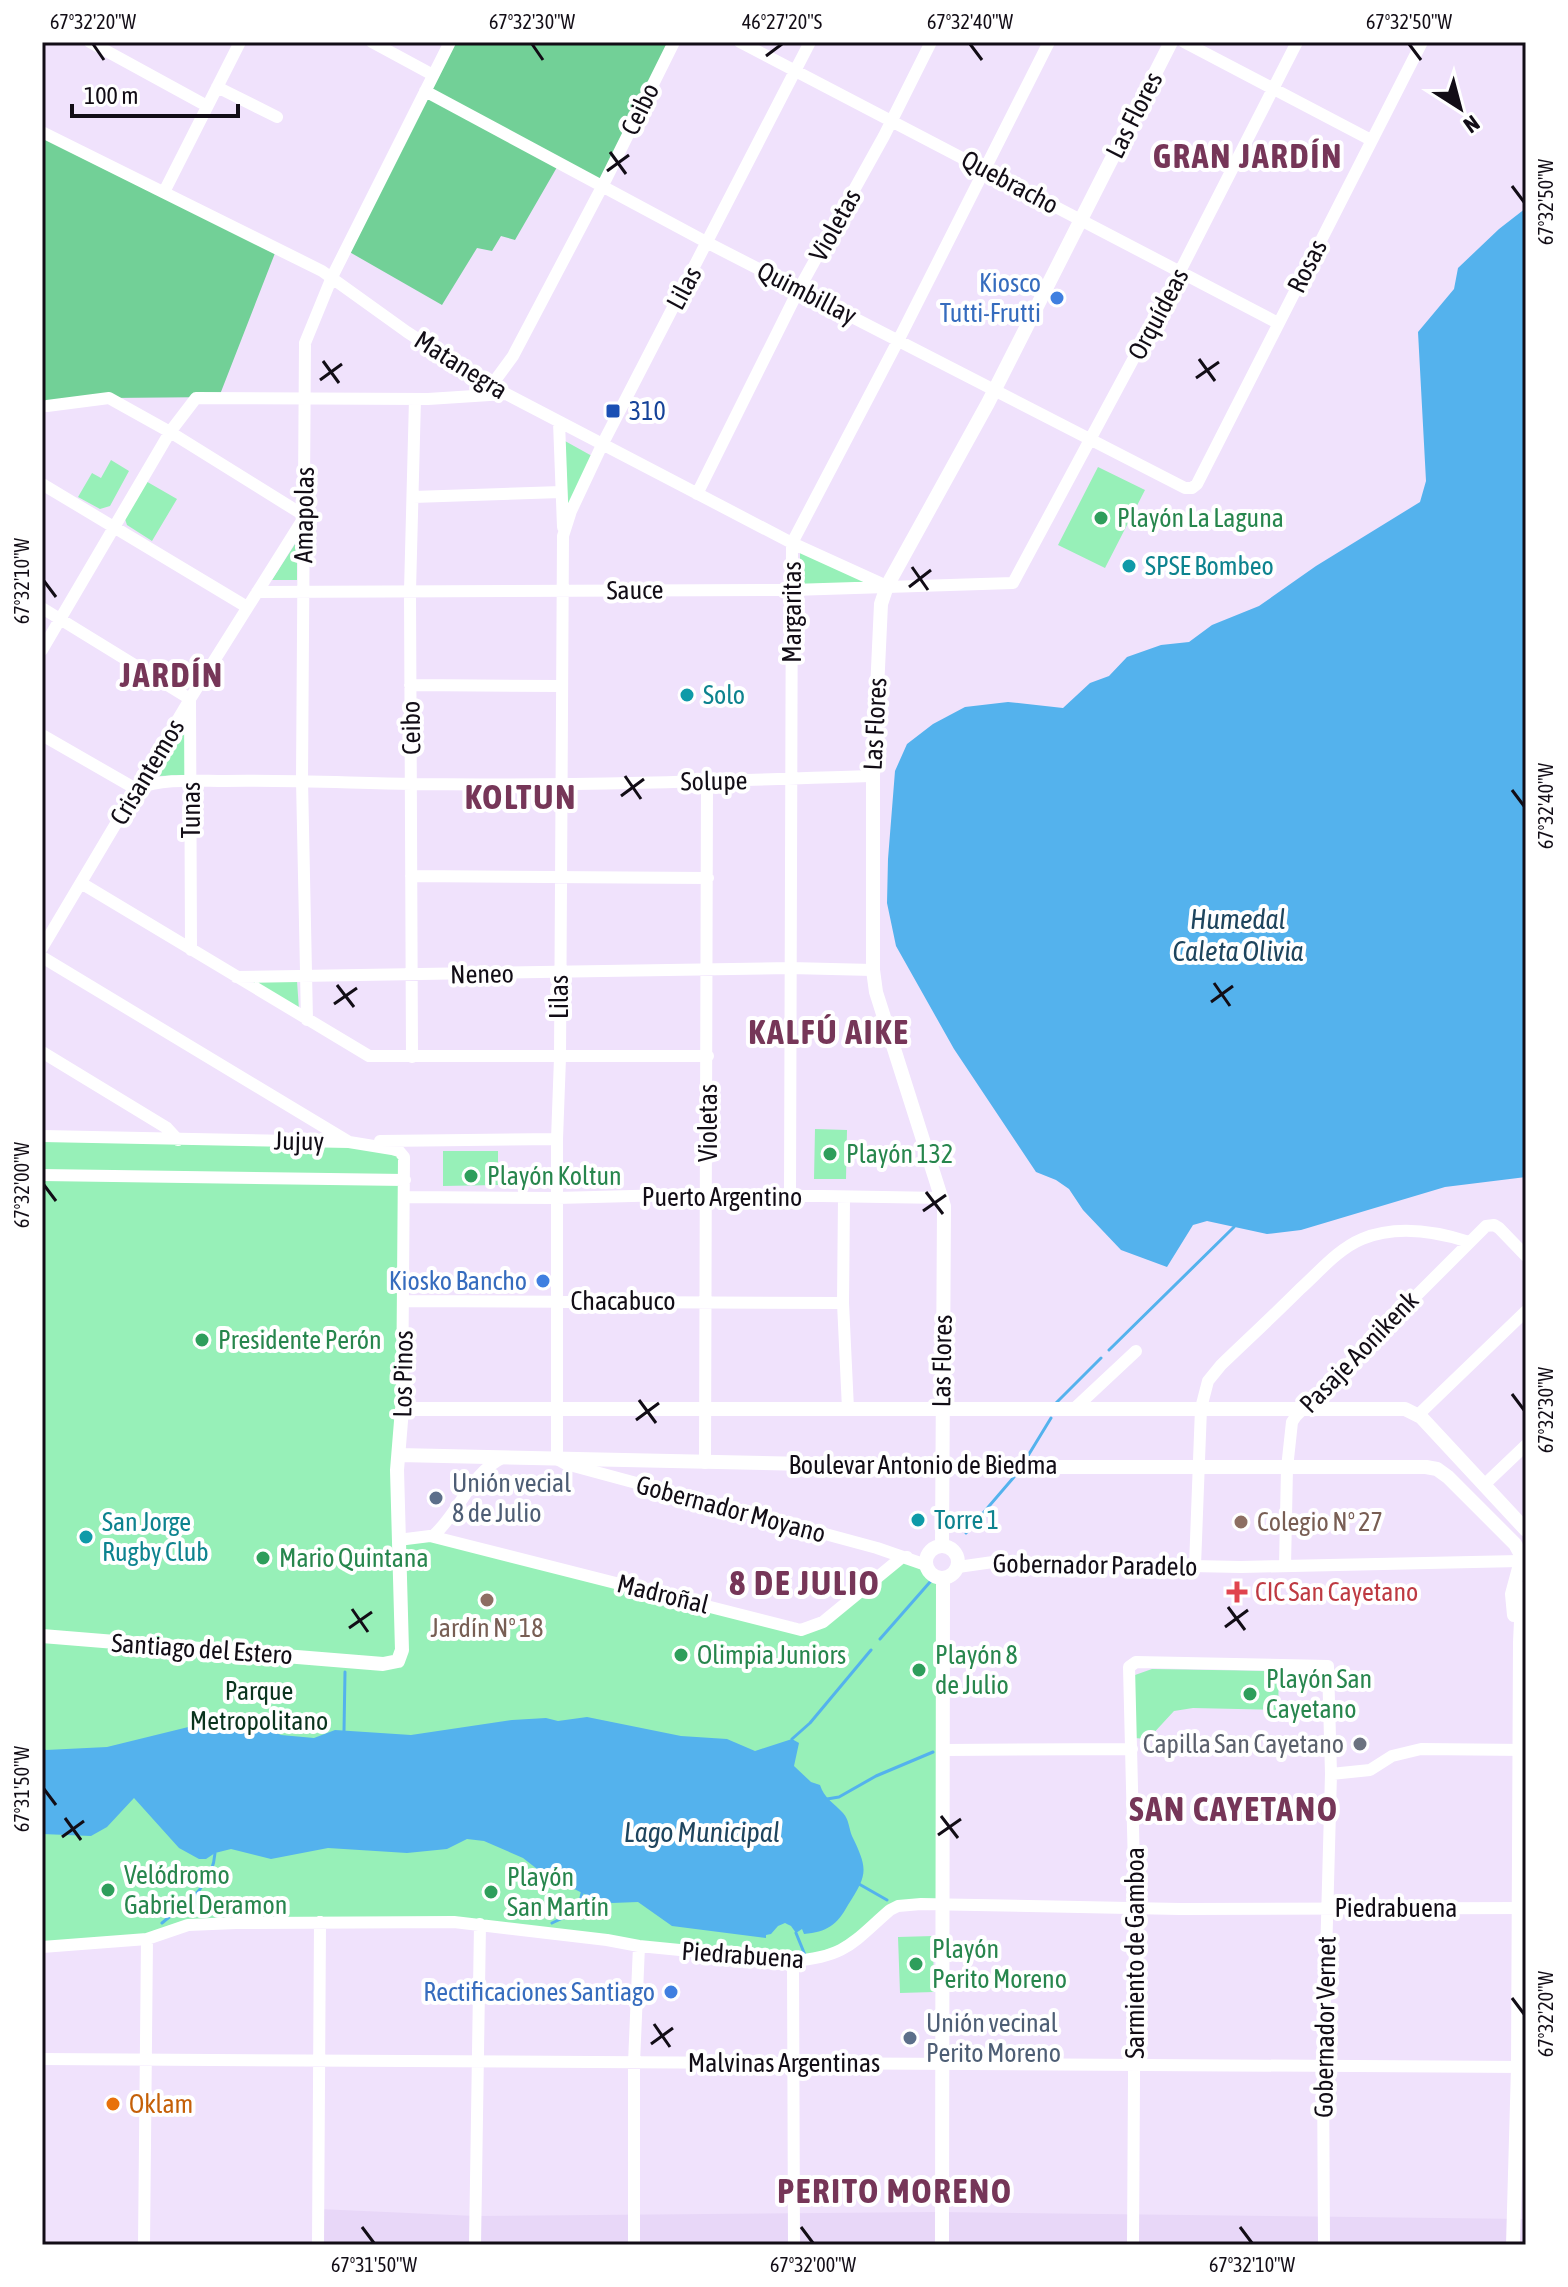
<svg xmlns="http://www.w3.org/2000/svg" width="1568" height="2287" viewBox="0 0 1568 2287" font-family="'Asap Condensed',sans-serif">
<rect width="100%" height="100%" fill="#f0e2fc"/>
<!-- built -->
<path fill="#e8d7f8" d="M319 2209 475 2216 940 2212 1526 2219V2245H318Z"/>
<!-- green -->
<path fill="#97f0b8" d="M565 441 592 456 568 512Z
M111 460 129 471 110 506 100 509 78 497 92 473 101 478Z
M1098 467 1145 490 1105 568 1058 545Z
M144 480 177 499 152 541 127 525 124 516Z
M297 541V580H272Z
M800 549 874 582 800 586Z
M186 717 188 775 159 776 147 780Z
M297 981 299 1010 253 982Z
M815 1129 847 1130 846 1179H814Z
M42 1136 349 1142 399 1151V1540L430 1536 812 1627 901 1558 927 1570 938 1578 943 1904H921L883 1916 816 1960 480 1924 188 1925 147 1939 42 1947Z
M443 1151H498V1185L443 1186Z
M1152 1669 1279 1671 1278 1710 1193 1708 1174 1711 1150 1737 1146 1739 1135 1738 1133 1680 1135 1675Z
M933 1936 934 1992 900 1993 898 1937Z"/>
<!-- forest -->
<path fill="#72d097" d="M450 42H674L603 185 560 162 515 240 501 236 492 251 477 248 442 305 346 250Z
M42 132 277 248 219 397 109 398 47 406 42 403Z"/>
<!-- water -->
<path fill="#54b2ed" d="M1526 208V1177L1445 1187 1301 1230 1267 1234 1207 1221 1193 1225 1167 1267 1121 1250 1083 1210 1069 1189 1056 1180 1036 1172 954 1049 896 946 887 903 888 859 895 771 907 744 933 724 965 707 1008 702 1063 708 1090 683 1109 676 1127 657 1161 645 1189 642 1212 625 1259 606 1316 566 1420 502 1426 481 1418 332 1454 289 1458 268 1499 229Z
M229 1717 247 1719 281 1735 314 1738 335 1730 411 1735 512 1720 546 1718 558 1721 587 1717 681 1736 727 1739 755 1751 792 1739 799 1743 794 1766 811 1782 820 1785C824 1798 834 1803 843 1813 849 1819 849 1829 852 1836 868 1869 868 1874 848 1905 837 1925 827 1932 804 1934L802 1929 796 1933 791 1926 785 1923 778 1926 771 1934 766 1935V1938L672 1926 638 1902 612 1903 590 1897 541 1872 523 1858 484 1841 467 1839 447 1849 407 1853 328 1848 271 1859 231 1849 215 1853 206 1859H199L179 1848 134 1798 107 1827 91 1836 42 1834V1747L46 1750 107 1747Z"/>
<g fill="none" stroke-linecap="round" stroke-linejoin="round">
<!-- stream -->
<path stroke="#54b2ed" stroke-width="3" d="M1109 1350 1234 1227
M1056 1403 1101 1358
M1026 1459 1051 1418
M966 1533 1014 1477
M880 1639 930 1582
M344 1731 345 1672
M792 1739 810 1723 871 1650
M827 1799 839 1797 876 1776 933 1752
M859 1884 887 1900
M162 1923C185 1904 213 1886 215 1853
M552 1923 578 1911 582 1893
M796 1933 805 1955"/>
<!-- minor -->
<path stroke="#fff" stroke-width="12" d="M90 42 207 106
M372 42 433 75
M740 42 1278 323
M810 42 602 445 571 511 563 536 560 1058 557 1139V1459L566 1464 877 1548 926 1565
M1184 42 1371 140
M217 87 277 117
M425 91 708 243 1185 488H1192L1197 484 1422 42
M42 132 322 271 407 332 491 386 792 543 880 583
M164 192 240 42
M491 386 513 356 603 185 674 42
M559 422 563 527
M42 484 247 607
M697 494 799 289 884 136 931 42
M413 497 561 492
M257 592 792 590 1013 583 1172 287 1297 42
M42 608 190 699 191 950
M42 650 170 432 196 398 428 399 505 394
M410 685 562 686
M42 735 136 789
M136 789C164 778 195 781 225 781 288 780 350 783 413 784 566 786 719 781 873 776
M411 876 708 878
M81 883 369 1056H708
M42 948 190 699 305 516 170 432 109 398 47 406
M42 957 349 1142 392 1149 399 1151 404 1157 402 1409
M236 977 790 968 873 970
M307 1020 302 780 305 343 332 277 450 42
M42 1052 167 1128 178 1140
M412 1057 410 591 415 399
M42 1136 349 1142
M380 1141 557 1139
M42 1175 405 1180
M790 1196 792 543 899 339 1049 42
M405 1197 557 1198 707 1194 943 1198
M844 1198 843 1303 848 1409
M403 1301 843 1303
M1074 1409 1136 1351
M1418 1415 1526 1311
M705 1463 707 783
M1484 1485 1526 1445
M433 1536C460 1512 470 1473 504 1457
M398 1540 430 1536 801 1630 823 1622 901 1558 907 1557
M1195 1566 1201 1408 1208 1381 1221 1365C1247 1340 1274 1315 1300 1289 1319 1272 1338 1249 1362 1239 1396 1225 1435 1231 1469 1242
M1285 1566 1287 1468 1292 1422 1296 1416 1486 1226 1494 1225 1499 1228 1526 1256
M958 1567 993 1562 1241 1567 1519 1561
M945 1750 1132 1749
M1331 1774 1370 1770 1392 1756 1421 1749 1526 1750
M42 1947 147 1939 188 1925 236 1923 454 1922 607 1940 639 1946 793 1961C846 1957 853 1942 890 1910L898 1906 921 1904 1180 1909 1526 1908
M793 1961 794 2245
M42 2059 1526 2067
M144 2245 147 1939
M318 2245 320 1922
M475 2245 480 1924
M634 2245V2063L639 1946
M1133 2245 1135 1908 1129 1667 1136 1662 1328 1666 1331 1774 1323 2067 1324 2245"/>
<!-- tertiary -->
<path stroke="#fff" stroke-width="14" d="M399 1455 943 1467H1426L1437 1469 1448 1477 1515 1544 1521 1555
M926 1562a16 16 0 1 1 32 0a16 16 0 1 1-32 0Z
M942 1546 944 1206 876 992 873 970V776L881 604 887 586 988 403 1171 42
M1514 1615 1512 1594 1519 1568
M42 1636 383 1664 398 1661 402 1650 397 1470 402 1409H1405L1421 1417 1526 1530
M942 2245 943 1579
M1513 2245 1518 2067 1520 1642 1522 1600 1526 1588"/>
</g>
<!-- ticks -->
<path fill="none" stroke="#120d16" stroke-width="3" d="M93 44 104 60M532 44 543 60M970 44 982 60M1409 44 1421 60M766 56 782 44M610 152 626 174M607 171 629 155M1512 186 1524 202M1199 359 1215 381M323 361 339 383M1196 378 1219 362M320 380 342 364M912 567 928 590M44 581 56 597M909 587 931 570M625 776 641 799M1512 790 1524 806M621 796 644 779M1214 983 1230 1006M337 985 354 1007M1211 1002 1233 986M334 1004 357 988M44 1185 56 1201M926 1192 943 1214M923 1211 946 1195M1512 1394 1524 1410M639 1400 656 1423M636 1420 659 1403M1228 1607 1245 1630M352 1609 368 1632M1225 1627 1248 1610M349 1628 372 1612M44 1789 56 1805M941 1816 958 1838M65 1818 81 1840M938 1835 961 1819M62 1837 84 1821M1512 1998 1524 2014M654 2024 670 2047M651 2044 673 2028M362 2227 374 2243M801 2227 813 2243M1240 2227 1252 2243"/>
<!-- markers -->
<g fill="#3f7fe0" stroke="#fff" stroke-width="3">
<circle cx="1057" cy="298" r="8"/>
<circle cx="543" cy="1281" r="8"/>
<circle cx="671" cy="1992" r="8"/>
</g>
<rect fill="#1a4fb4" stroke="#fff" stroke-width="3" x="605" y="403" width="16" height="16" rx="4"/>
<g fill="#2e9e5b" stroke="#fff" stroke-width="3">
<circle cx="1101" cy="518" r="8"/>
<circle cx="830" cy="1154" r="8"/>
<circle cx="471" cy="1176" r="8"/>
<circle cx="202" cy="1340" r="8"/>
<circle cx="263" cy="1558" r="8"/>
<circle cx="681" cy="1655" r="8"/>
<circle cx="919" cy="1670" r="8"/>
<circle cx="1250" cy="1694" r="8"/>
<circle cx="108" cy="1890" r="8"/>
<circle cx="491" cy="1892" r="8"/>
<circle cx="916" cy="1964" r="8"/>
</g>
<g fill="#0f9aa8" stroke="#fff" stroke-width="3">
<circle cx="1129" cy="566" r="8"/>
<circle cx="687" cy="695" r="8"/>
<circle cx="918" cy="1520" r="8"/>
<circle cx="86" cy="1537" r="8"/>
</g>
<g fill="#5c6f8a" stroke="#fff" stroke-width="3">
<circle cx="436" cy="1498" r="8"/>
<circle cx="910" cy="2038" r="8"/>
</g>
<g fill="#8d6e63" stroke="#fff" stroke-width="3">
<circle cx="1241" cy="1522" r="8"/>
<circle cx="487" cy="1600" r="8"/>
</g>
<path fill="#e0444e" stroke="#fff" stroke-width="3" d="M1233 1580h8v8h8v8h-8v8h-8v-8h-8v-8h8z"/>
<circle fill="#6b7280" stroke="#fff" stroke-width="3" cx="1360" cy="1744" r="8"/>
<circle fill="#e8710a" stroke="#fff" stroke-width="3" cx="113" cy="2104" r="8"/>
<g text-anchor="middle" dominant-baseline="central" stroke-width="8" stroke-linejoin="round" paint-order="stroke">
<!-- street labels -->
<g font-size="26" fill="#120d16" stroke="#fff">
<text transform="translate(640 109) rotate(-64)">Ceibo</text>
<text transform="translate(1134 115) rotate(-63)">Las Flores</text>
<text transform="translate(1010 182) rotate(28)">Quebracho</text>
<text transform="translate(835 225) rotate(-61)">Violetas</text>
<text transform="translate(1307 266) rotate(-63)">Rosas</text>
<text transform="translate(684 288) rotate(-62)">Lilas</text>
<text transform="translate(807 293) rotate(27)">Quimbillay</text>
<text transform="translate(1158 314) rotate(-62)">Orquídeas</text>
<text transform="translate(461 365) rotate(32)">Matanegra</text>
<text transform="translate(304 515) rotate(-89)">Amapolas</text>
<text transform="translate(635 590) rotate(-1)">Sauce</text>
<text transform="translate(792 612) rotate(-90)">Margaritas</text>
<text transform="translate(875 724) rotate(-87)">Las Flores</text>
<text transform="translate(411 728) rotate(-91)">Ceibo</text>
<text transform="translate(147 772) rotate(-59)">Crisantemos</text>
<text transform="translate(714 781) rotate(-1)">Solupe</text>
<text transform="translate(191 810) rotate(-90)">Tunas</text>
<text transform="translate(482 974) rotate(-1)">Neneo</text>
<text transform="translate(559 997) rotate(-90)">Lilas</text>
<text transform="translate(708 1123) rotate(-90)">Violetas</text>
<text transform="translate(299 1141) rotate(1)">Jujuy</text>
<text x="722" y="1197">Puerto Argentino</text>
<text x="623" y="1301">Chacabuco</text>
<text transform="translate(1359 1352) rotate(-46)">Pasaje Aonikenk</text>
<text transform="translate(942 1361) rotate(-89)">Las Flores</text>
<text transform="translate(403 1374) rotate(-89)">Los Pinos</text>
<text x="923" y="1465">Boulevar Antonio de Biedma</text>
<text transform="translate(731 1509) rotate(15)">Gobernador Moyano</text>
<text transform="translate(1095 1565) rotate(1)">Gobernador Paradelo</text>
<text transform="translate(663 1594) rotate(14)">Madroñal</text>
<text transform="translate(202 1649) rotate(4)">Santiago del Estero</text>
<text x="1396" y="1908">Piedrabuena</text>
<text transform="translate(1135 1953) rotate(-90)">Sarmiento de Gamboa</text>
<text transform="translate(743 1955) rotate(4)">Piedrabuena</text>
<text transform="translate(1325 2027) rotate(-89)">Gobernador Vernet</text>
<text x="784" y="2063">Malvinas Argentinas</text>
</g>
<!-- shop labels -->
<g font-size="26" fill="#366cbe" stroke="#fff" text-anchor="end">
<text x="1041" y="283">Kiosco<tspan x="1041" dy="30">Tutti-Frutti</tspan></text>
<text x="527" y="1281">Kiosko Bancho</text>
<text x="655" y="1992">Rectificaciones Santiago</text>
</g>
<!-- transit labels -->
<g font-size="26" fill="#164399" stroke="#fff" text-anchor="start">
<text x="629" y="411">310</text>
</g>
<!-- leisure labels -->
<g font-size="26" fill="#27864d" stroke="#fff" text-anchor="start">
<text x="1117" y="518">Playón La Laguna</text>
<text x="846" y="1154">Playón 132</text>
<text x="487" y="1176">Playón Koltun</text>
<text x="218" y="1340">Presidente Perón</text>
<text x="279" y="1558">Mario Quintana</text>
<text x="697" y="1655">Olimpia Juniors</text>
<text x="935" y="1655">Playón 8<tspan x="935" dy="30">de Julio</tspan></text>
<text x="1266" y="1679">Playón San<tspan x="1266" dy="30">Cayetano</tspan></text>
<text x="124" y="1875">Velódromo<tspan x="124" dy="30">Gabriel Deramon</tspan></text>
<text x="507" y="1877">Playón<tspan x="507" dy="30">San Martín</tspan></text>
<text x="932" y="1949">Playón<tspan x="932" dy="30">Perito Moreno</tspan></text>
</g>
<!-- culture labels -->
<g font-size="26" fill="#0d838f" stroke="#fff" text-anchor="start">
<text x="1145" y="566">SPSE Bombeo</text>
<text x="703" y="695">Solo</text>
<text x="934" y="1520">Torre 1</text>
<text x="102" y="1522">San Jorge<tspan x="102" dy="30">Rugby Club</tspan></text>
</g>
<!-- service labels -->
<g font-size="26" fill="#4e5e75" stroke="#fff" text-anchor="start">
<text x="452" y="1483">Unión vecial<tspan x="452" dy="30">8 de Julio</tspan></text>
<text x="926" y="2023">Unión vecinal<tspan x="926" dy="30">Perito Moreno</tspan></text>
</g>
<!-- education labels -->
<g font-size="26" fill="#785e54" stroke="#fff" text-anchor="start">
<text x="1257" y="1522">Colegio Nº 27</text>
<text x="487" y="1628" text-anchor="middle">Jardín Nº 18</text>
</g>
<!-- health labels -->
<g font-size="26" fill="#be3a42" stroke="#fff" text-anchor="start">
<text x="1255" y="1592">CIC San Cayetano</text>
</g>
<!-- park labels -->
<g font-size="26" fill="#0a341e" stroke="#fff">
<text x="259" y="1691">Parque<tspan x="259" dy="30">Metropolitano</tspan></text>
</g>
<!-- worship labels -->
<g font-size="26" fill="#5b616d" stroke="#fff" text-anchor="end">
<text x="1344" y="1744">Capilla San Cayetano</text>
</g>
<!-- food labels -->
<g font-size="26" fill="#c56008" stroke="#fff" text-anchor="start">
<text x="129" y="2104">Oklam</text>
</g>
<!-- water labels -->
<g font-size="28" font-style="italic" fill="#1e455e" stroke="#fff">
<text x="1238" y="919">Humedal<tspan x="1238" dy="32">Caleta Olivia</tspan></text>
<text x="702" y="1832">Lago Municipal</text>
</g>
<!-- district labels -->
<g font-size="34" font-weight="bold" letter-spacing="2" fill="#763658" stroke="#fff">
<text x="1248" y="155">GRAN JARDÍN</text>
<text x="172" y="674">JARDÍN</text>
<text x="521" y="796">KOLTUN</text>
<text x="829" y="1031">KALFÚ AIKE</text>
<text x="805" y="1582">8 DE JULIO</text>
<text x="1234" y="1808">SAN CAYETANO</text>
<text x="895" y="2190">PERITO MORENO</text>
</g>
</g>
<!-- border -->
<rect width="1568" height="2287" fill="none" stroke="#ffffff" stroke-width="88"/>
<!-- north arrow -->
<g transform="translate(1460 108) rotate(144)" stroke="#ffffff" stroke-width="6" paint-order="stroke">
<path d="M0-6L14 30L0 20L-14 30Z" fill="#120d16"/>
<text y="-12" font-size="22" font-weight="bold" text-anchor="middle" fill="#120d16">N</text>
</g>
<!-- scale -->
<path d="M72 104v12h166v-12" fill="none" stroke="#120d16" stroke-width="4"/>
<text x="84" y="104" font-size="24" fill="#120d16" stroke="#ffffff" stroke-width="6" paint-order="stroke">100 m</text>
<rect x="44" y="44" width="1480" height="2199" fill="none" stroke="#120d16" stroke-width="3"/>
<g font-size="20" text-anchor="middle" fill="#120d16">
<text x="93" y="29">67°32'20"W</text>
<text x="532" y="29">67°32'30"W</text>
<text x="782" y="29">46°27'20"S</text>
<text x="970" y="29">67°32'40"W</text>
<text x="1409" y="29">67°32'50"W</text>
<text transform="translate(1546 202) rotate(-90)" y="7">67°32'50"W</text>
<text transform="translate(22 581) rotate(-90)" y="7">67°32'10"W</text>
<text transform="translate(1546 806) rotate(-90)" y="7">67°32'40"W</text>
<text transform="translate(22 1185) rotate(-90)" y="7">67°32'00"W</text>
<text transform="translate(1546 1410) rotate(-90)" y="7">67°32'30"W</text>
<text transform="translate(22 1789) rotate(-90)" y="7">67°31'50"W</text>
<text transform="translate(1546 2014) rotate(-90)" y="7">67°32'20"W</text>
<text x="374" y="2272">67°31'50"W</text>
<text x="813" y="2272">67°32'00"W</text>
<text x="1252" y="2272">67°32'10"W</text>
</g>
</svg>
